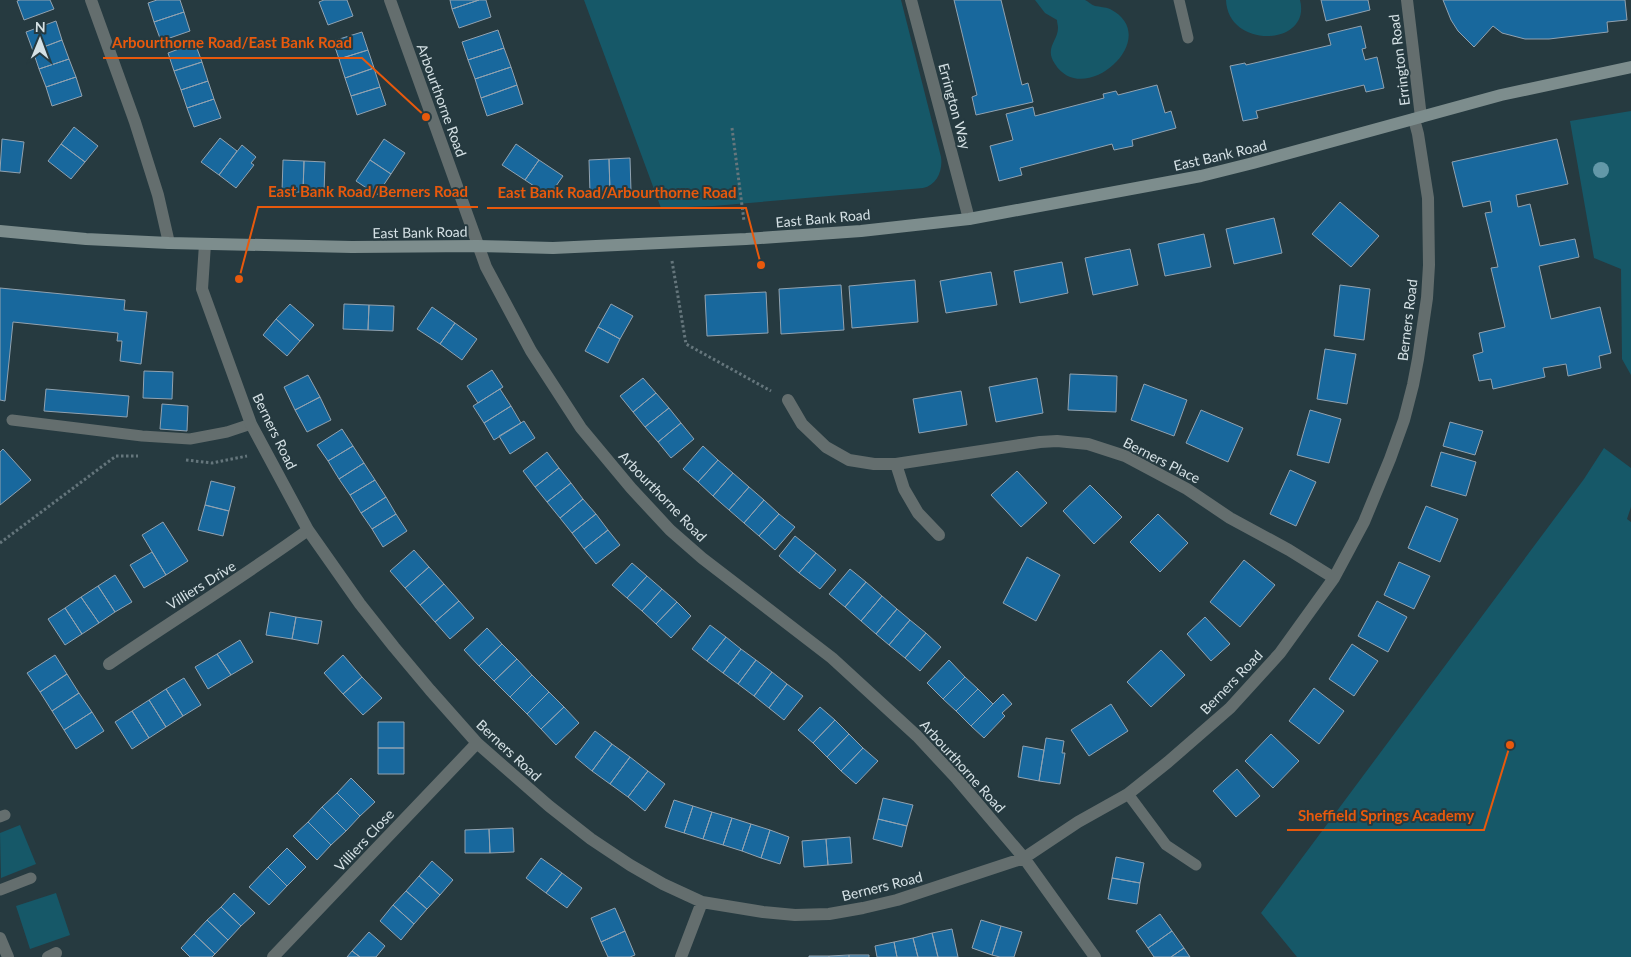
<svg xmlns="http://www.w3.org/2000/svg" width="1631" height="957" viewBox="0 0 1631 957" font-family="Lato,sans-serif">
<rect width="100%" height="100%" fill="#263a40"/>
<!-- green -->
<path fill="#165868" d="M584 0H901L941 157C943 170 937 185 923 188L713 206 661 208Z
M1035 0C1048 0 1061 0 1073 0 1077 0 1082 0 1085 0 1088 1 1091 5 1095 6 1100 7 1105 7 1110 9 1165 37 1084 110 1055 64 1044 48 1058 41 1058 28 1058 25 1057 23 1057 20L1045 13Z
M1226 0H1300C1312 46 1228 50 1226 0Z
M1631 111V375L1622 359 1621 269 1594 258 1570 121Z
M1604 448 1631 468V507L1627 519 1631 522V957H1297L1261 913 1584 479Z
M20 825 36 864 1 878 0 833Z
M56 893 70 935 30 949 16 906Z"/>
<!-- building -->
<path fill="#18689d" stroke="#91a2b0" d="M20 0H50L54 9 24 20 17 1Z
M157 0H180L184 12 154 22 148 3Z
M324 0H347L353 16 328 25 319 2Z
M450 0H479L452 9Z
M479 0H486L491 17 459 28 452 9Z
M954 0H1001L1022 85 1028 83 1033 102 976 115 972 97 977 95Z
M1321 0H1368L1370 10 1326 21Z
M1443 0H1625L1627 20 1607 22 1608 32 1549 39H1525L1502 33 1493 26 1474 47 1458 31 1451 20Z
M184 12 190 31 161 41 154 22Z
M56 21 62 40 33 51 26 32Z
M1361 26 1366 48 1362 49 1365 60 1377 57 1384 88 1366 92 1364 85 1256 111 1258 118 1243 121 1230 66 1245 63 1246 65 1331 45 1328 34Z
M498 30 504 48 468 60 462 42Z
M362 32 368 50 339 59 333 41Z
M62 40 69 59 39 69 33 51Z
M195 43 202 62 174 71 168 53Z
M504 48 511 67 475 79 468 60Z
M368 50 374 68 345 78 339 59Z
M69 59 76 77 46 87 39 69Z
M202 62 208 81 181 90 174 71Z
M511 67 517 85 481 98 475 79Z
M374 68 380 87 351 96 345 78Z
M76 77 82 96 52 106 46 87Z
M208 81 214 99 187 108 181 90Z
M517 85 523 104 487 116 481 98Z
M1157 85 1165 113 1171 111 1176 128 1132 140 1133 146 1114 150 1112 144 1020 168 1022 175 999 181 990 146 1013 140 1006 114 1033 107 1035 116 1104 98 1103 94 1116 91 1118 95Z
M380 87 386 105 357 115 351 96Z
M214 99 221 118 194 127 187 108Z
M74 127 98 146 85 162 61 144Z
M220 138 237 151 219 175 201 162Z
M2 139 24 142 20 173 0 171Z
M384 139 405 153 391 174 370 160Z
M1557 139 1568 184 1516 195 1518 207 1530 204 1540 246 1575 239 1579 257 1539 266 1551 319 1600 307 1611 353 1599 356 1601 368 1568 376 1566 364 1543 368 1545 377 1493 389 1491 379 1479 381 1473 355 1483 352 1479 333 1505 327 1491 268 1498 267 1485 213 1492 212 1490 201 1463 207 1452 162Z
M61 144 85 162 71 179 48 161Z
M516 144 539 160 525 180 502 165Z
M242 145 256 157 251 163 254 165 236 188 219 175Z
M630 158 631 191 610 192 609 159Z
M609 159 610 192 590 193 589 160Z
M283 160 304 161 303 192H282Z
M370 160 391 174 377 195 356 181Z
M539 160 563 176 549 196 525 180Z
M304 161 325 162 324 193 303 192Z
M1340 202 1379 236 1351 267 1312 234Z
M1274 218 1282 253 1234 264 1226 229Z
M1204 234 1211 267 1165 276 1158 244Z
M1130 249 1138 285 1093 295 1085 258Z
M1062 262 1068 293 1020 303 1014 271Z
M991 272 997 305 946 313 940 281Z
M915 280 918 322 852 328 849 286Z
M841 285 844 330 781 334 779 289Z
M1340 285 1370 289 1364 340 1334 336Z
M0 288 125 300 124 310 147 312 141 364 120 361 122 341H117L118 333 13 322 5 401 0 400Z
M766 292 768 333 707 336 705 295Z
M290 304 314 325 300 341 276 319Z
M344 304 369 305 368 330 343 329Z
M611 304 633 316 620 339 598 327Z
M369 305 394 306 393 331 368 330Z
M432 307 455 323 440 344 417 329Z
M276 319 300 341 287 356 263 335Z
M455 323 477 339 462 360 440 344Z
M598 327 620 339 608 363 585 351Z
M1325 349 1356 354 1347 404 1317 399Z
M492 370 503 387 478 403 467 386Z
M144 371 173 372 172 399 143 398Z
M1070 374 1117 376 1116 412 1068 410Z
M308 375 320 397 295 410 284 387Z
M643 378 656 393 633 412 620 396Z
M1037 378 1043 413 996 422 989 387Z
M1144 384 1187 400 1174 436 1131 420Z
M46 389 129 396 127 417 44 411Z
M500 389 511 406 484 423 473 406Z
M961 391 967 425 919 433 913 399Z
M656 393 669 408 645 427 633 412Z
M320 397 331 420 307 432 295 410Z
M162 404 188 406 187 431 160 429Z
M511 406 521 423 494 440 484 423Z
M669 408 681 423 658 442 645 427Z
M1201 410 1243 428 1228 462 1186 443Z
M1310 410 1341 419 1329 463 1297 455Z
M524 421 535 438 510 454 499 436Z
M1450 422 1483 431 1475 455 1443 446Z
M681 423 694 439 671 458 658 442Z
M342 429 353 446 328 461 317 445Z
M353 446 364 463 339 479 328 461Z
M703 446 718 460 698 482 683 469Z
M3 449 31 480 0 505V452Z
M547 452 559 468 535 487 523 471Z
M1441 452 1476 462 1466 496 1431 486Z
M718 460 733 473 713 496 698 482Z
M364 463 375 480 350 495 339 479Z
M559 468 571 483 547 502 535 487Z
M1290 470 1316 482 1296 526 1270 514Z
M1017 471 1047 503 1021 527 991 495Z
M733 473 749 487 729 510 713 496Z
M375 480 386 497 361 513 350 495Z
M211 481 235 487 229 511 205 505Z
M571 483 583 499 560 518 547 502Z
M1090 485 1122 517 1094 544 1063 511Z
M749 487 764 500 744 523 729 510Z
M386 497 396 514 372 529 361 513Z
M583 499 596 514 572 533 560 518Z
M764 500 779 514 759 536 744 523Z
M205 505 229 511 223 536 198 530Z
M1426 506 1458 519 1440 562 1408 548Z
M396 514 407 531 383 547 372 529Z
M596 514 608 530 584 549 572 533Z
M779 514 795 527 775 550 759 536Z
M1158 514 1188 543 1160 572 1130 542Z
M163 522 188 561 166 575 142 535Z
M608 530 620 545 596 564 584 549Z
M795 536 816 553 799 573 779 556Z
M414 550 429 567 405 588 390 571Z
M152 552 166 575 144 588 130 565Z
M816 553 836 570 820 589 799 573Z
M1027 557 1060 575 1036 621 1003 603Z
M1244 560 1275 585 1240 627 1210 602Z
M1399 562 1430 576 1414 609 1384 595Z
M632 563 647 576 627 598 612 585Z
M429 567 444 584 420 605 405 588Z
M850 569 866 582 845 607 829 594Z
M115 575 132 602 115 612 98 586Z
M647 576 662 589 642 611 627 598Z
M866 582 882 596 861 621 845 607Z
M444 584 459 601 435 622 420 605Z
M98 586 115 612 99 623 81 597Z
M662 589 677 602 656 624 642 611Z
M882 596 897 609 876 634 861 621Z
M81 597 99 623 82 634 65 608Z
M459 601 474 618 450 639 435 622Z
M1377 601 1407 617 1388 652 1358 636Z
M677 602 691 616 671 638 656 624Z
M65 608 82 634 65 645 48 619Z
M897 609 910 620 889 645 876 634Z
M270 612 296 617 292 639 266 635Z
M296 617 322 621 318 644 292 639Z
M1205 617 1230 644 1211 661 1187 634Z
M910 620 926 633 905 658 889 645Z
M710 625 726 637 707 661 692 649Z
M487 628 502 644 479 666 464 650Z
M926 633 941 647 920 671 905 658Z
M726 637 741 649 723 673 707 661Z
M240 640 253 662 231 675 217 654Z
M502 644 517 659 494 681 479 666Z
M1352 644 1378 661 1354 696 1329 679Z
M741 649 756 660 738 684 723 673Z
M1161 650 1185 675 1151 707 1127 682Z
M217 654 231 675 208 689 195 667Z
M55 655 67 674 40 692 27 673Z
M343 655 362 677 343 694 324 673Z
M517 659 532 675 510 697 494 681Z
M756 660 772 672 754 696 738 684Z
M949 660 965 677 943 699 927 683Z
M772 672 787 684 769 708 754 696Z
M67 674 79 693 52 711 40 692Z
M532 675 549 692 527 714 510 697Z
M362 677 382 698 363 715 343 694Z
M965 677 978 689 956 711 943 699Z
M184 678 201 705 183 716 166 689Z
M787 684 803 696 784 720 769 708Z
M1314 688 1344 711 1319 744 1289 721Z
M166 689 183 716 166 727 149 700Z
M978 689 993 704 971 726 956 711Z
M549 692 564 707 541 729 527 714Z
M79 693 92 712 64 730 52 711Z
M1003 694 1012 704 1002 713 1005 716 984 738 971 726Z
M149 700 166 727 149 738 132 711Z
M1111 704 1128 731 1089 756 1071 730Z
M564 707 579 723 556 745 541 729Z
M820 707 835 720 813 743 798 730Z
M132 711 149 738 132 749 115 722Z
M92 712 104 731 76 749 64 730Z
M835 720 849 734 827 757 813 743Z
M378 722H404V748H378Z
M595 731 612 744 592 771 575 757Z
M849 734 863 748 841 771 827 757Z
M1271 734 1299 761 1273 788 1245 761Z
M1046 738 1064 741 1062 753H1065L1060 784 1039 781Z
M612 744 630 757 610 784 592 771Z
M1023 746 1044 750 1039 781 1018 777Z
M378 748H404V774H378Z
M863 748 878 761 856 784 841 771Z
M630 757 648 771 628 797 610 784Z
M1237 769 1260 796 1236 817 1213 791Z
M648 771 665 784 645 811 628 797Z
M351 778 375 802 360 816 337 793Z
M337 793 360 816 346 831 322 807Z
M883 798 913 805 907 826 878 819Z
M674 800 693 806 684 833 665 827Z
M693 806 712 812 703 839 684 833Z
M322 807 346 831 331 845 308 822Z
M712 812 732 818 723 845 703 839Z
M732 818 751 824 742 851 723 845Z
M878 819 907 826 902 847 873 839Z
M308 822 331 845 317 860 293 836Z
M751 824 770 830 761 858 742 851Z
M513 828 514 852 490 853 489 829Z
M489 829 490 853H465V830Z
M770 830 789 837 780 864 761 858Z
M850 837 852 863 828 865 826 839Z
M826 839 828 865 804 867 802 841Z
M287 848 306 867 287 886 268 867Z
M1116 857 1144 863 1140 883 1112 878Z
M541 858 562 873 546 893 526 878Z
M432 861 453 880 440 895 419 876Z
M268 867 287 886 269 905 249 887Z
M562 873 582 888 567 908 546 893Z
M419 876 440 895 427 909 406 891Z
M1112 878 1140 883 1137 904 1108 899Z
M406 891 427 909 414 924 393 905Z
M234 893 255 913 241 926 221 907Z
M393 905 414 924 401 940 380 921Z
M221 907 241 926 228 940 207 920Z
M615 908 625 931 601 942 591 918Z
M1160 914 1172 931 1148 948 1136 931Z
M207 920 228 940 215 954 194 934Z
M981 920 1001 926 992 955 972 948Z
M1001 926 1022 932 1014 957H1000L992 955Z
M952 929 958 957H938L932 933Z
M625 931 635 955 630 957H608L601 942Z
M1172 931 1184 948 1171 957H1154L1148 948Z
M369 932 385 946 376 957H360L352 951Z
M932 933 938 957H918L913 938Z
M194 934 215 954 212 957H190L181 948Z
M913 938 918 957H897L894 942Z
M894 942 897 957H877L875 946Z
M1184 948 1190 957H1171Z
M352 951 360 957H347Z
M849 955H869V957H849Z
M849 955V957H829V956Z
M809 956H829V957H809Z"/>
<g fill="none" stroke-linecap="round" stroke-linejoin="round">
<!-- path -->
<path stroke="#65767c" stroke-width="3" stroke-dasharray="2.5 2.5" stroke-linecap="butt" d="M732 128 744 221
M672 261 686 344 771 391
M186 460 212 463 247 456
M0 543 116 456H138"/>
<!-- lane -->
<path stroke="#646e6e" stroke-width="11" d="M1179 0 1188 38
M12 420 142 436 190 439 227 432 251 424
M1128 794 1166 845 1196 865
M0 817 5 815
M0 890 31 878"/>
<!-- street -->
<path stroke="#646e6e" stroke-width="12" d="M91 0 135 122 158 195 169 243
M390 0 486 267 531 351 581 428 631 488 670 530 702 558 832 658 917 736 957 779 1024 858 1095 957
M911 0 969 219
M1407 0 1421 117
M205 244 202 289 251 424 308 530 360 604 394 647 430 690 477 743 549 806 591 839 630 865 663 884 702 902 763 912 795 915 829 914 863 908 897 900 1024 858 1078 822 1128 794 1168 762 1230 708 1280 653 1334 578 1364 522 1390 459 1404 420 1413 385 1418 359 1427 298 1429 265 1428 198 1418 134 1414 119
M788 400 802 424 826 447 849 460 874 464H896L1040 442 1057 441 1088 444 1125 456 1187 489 1230 518 1289 550 1334 578
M896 464 904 489 918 513 939 535
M109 664C175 619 243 577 308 530
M0 938 8 957
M48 957 56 953
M273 957 477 743
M681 957 702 902"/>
<!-- secondary -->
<path stroke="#7d8d8d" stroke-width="12" d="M0 231 86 239 169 243 352 247 477 246 553 248 746 239 861 231 969 219 1201 176 1253 163 1501 95 1631 67"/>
</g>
<!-- trees -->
<circle fill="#6398a8" cx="1601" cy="170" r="8"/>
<g text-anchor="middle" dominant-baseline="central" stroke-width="4" stroke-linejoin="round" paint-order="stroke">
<!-- street labels -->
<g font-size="14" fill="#d5e1e5" stroke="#263a40">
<text transform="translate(1399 60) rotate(-97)">Errington Road</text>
<text transform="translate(442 100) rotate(70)">Arbourthorne Road</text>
<text transform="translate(955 106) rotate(75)">Errington Way</text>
<text transform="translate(1220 155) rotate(-13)">East Bank Road</text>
<text transform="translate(823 218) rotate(-5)">East Bank Road</text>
<text transform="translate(420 232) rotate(-1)">East Bank Road</text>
<text transform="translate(1407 320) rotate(-83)">Berners Road</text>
<text transform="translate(275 431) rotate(64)">Berners Road</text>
<text transform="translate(1162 460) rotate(27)">Berners Place</text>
<text transform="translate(663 496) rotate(46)">Arbourthorne Road</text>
<text transform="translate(201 585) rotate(-32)">Villiers Drive</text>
<text transform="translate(1231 682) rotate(-46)">Berners Road</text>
<text transform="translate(509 750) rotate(43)">Berners Road</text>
<text transform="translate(963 766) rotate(48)">Arbourthorne Road</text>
<text transform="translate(364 840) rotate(-47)">Villiers Close</text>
<text transform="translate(882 886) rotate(-14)">Berners Road</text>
</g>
</g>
<!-- callouts -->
<path fill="none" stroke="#e8590c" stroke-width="2" d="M426 117L362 58H103M239 279L258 207H478M761 265L746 208H487M1510 745L1484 830H1287"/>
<g fill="#e8590c" stroke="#263a40" stroke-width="2">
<circle cx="426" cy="117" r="5"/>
<circle cx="239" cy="279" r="5"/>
<circle cx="761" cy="265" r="5"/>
<circle cx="1510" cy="745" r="5"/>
</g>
<g font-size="15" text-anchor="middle" font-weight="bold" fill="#e8590c" stroke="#263a40" stroke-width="4" stroke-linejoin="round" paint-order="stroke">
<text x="232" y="48">Arbourthorne Road/East Bank Road</text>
<text x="368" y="197">East Bank Road/Berners Road</text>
<text x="617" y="198">East Bank Road/Arbourthorne Road</text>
<text x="1386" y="821">Sheffield Springs Academy</text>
</g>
<!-- north arrow -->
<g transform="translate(40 40) rotate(1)" stroke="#263a40" stroke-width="4" paint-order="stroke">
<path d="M0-4L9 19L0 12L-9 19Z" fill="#d5e1e5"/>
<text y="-8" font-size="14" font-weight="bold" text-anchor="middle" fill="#d5e1e5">N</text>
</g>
</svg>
